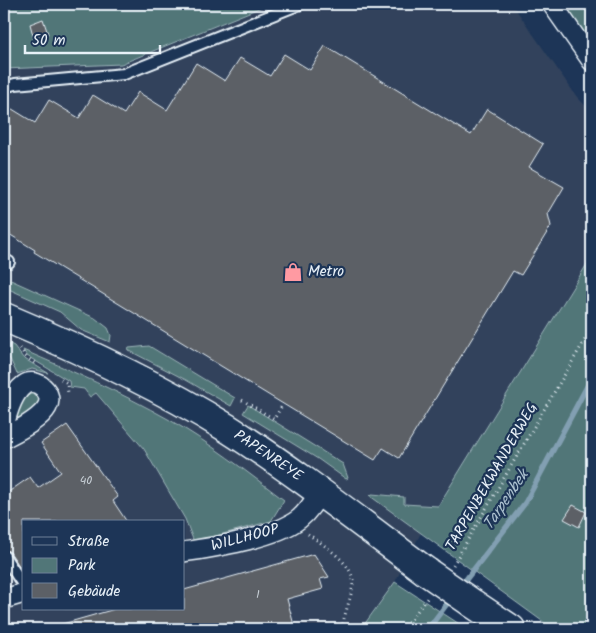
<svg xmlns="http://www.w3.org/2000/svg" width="596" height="633" viewBox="0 0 596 633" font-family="Kalam,sans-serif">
<rect width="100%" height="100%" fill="#1d3557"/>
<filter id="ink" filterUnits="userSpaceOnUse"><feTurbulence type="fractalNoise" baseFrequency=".02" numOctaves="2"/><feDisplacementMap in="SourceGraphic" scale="10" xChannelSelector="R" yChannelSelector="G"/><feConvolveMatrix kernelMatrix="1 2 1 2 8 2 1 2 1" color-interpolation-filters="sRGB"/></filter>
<g filter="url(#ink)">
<!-- built -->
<path fill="#30425c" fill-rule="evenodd" d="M269 4H512L577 97 592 112V256L421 533 395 582 361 629H4V69L121 64ZM24 522H184V609H24Z"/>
<!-- green -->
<path fill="#517678" stroke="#9cb4b8" d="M4 4H269L121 64 4 69Z
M566 4H592V42L576 24Z
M592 256V629H553L370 496 372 494 404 497V504L438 506Z
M4 277 95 318 108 328 111 335 110 342 81 330 60 312 4 287Z
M10 344 14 346 23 358 48 373 32 369 17 374 10 359 5 356Z
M149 346 235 398 231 406 186 380 128 350 129 348Z
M23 350C72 371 122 393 168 419 209 442 247 472 284 500L271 521 194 542 185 519 144 449 96 393 90 397 84 389 70 387 69 381 27 356Z
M31 394 37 396 39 401 32 411 22 418H17L16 413C20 405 22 398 31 394Z
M248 405 343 464 348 478 346 479 318 459 243 413Z
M395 582 467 629H361Z"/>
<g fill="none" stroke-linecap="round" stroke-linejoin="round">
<!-- stream -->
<path stroke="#829fb2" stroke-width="5.5" d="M461 586 525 503 592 377
M428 629 452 597"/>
</g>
<!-- building -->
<path fill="#5c6066" stroke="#e8f1f8" d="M43 19 48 34 34 39 30 24Z
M325 46 471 135 487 109 543 144 529 167 564 187 548 214 551 226 521 275 513 271 399 458 383 448 375 460 34 252 35 250 4 231V104L35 123 49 100 79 118 93 95 124 114 138 92 167 110 196 63 225 81 240 58 270 76 284 54 310 70Z
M67 425 118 497 113 501 127 522H24V573L10 552 4 549V495L30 477 38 488 61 472 41 443Z
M573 505 586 512 579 527 564 519Z
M314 554 329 577 320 579 323 589 287 599 295 629H59V625L115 609H184V590Z"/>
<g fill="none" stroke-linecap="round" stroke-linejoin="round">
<!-- lane casing -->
<g stroke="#e8f1f8" stroke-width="14">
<path id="lane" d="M4 87 15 84 124 74 300 4
M4 260 9 262
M4 556 24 586"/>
</g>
<!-- street casing -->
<g stroke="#e8f1f8" stroke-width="22">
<path id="street" d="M552 4 592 61
M4 427C7 413 12 394 24 385 36 376 55 393 47 407 40 420 17 431 4 438
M184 552C214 547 275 538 299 519 308 512 314 502 320 492
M4 599 24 593"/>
</g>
<!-- secondary casing -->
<g stroke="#e8f1f8" stroke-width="31">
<path id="secondary" d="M4 317C80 349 156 384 227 428 296 472 361 523 427 572
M472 603 511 629"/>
</g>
<!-- path -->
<path stroke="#e8f1f8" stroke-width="3" stroke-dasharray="1 4" stroke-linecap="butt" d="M20 348 26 357 36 364
M61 379 67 383 68 394
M242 400 274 419 283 404
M308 534C322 544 355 564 353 584 351 599 344 614 342 629
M590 555 592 556
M453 565 592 328
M409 622 419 629
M532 622 542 629
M400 629 409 622 428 597"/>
<!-- lane -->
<use href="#lane" stroke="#1d3557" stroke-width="10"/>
<!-- street -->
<use href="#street" stroke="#1d3557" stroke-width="19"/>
<!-- secondary -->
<use href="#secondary" stroke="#1d3557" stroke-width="28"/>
<!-- secondary-bridge casing -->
<g stroke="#e8f1f8" stroke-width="31" stroke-linecap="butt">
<path id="secondary-bridge" d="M427 572 472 603"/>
</g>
<!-- secondary-bridge -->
<use href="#secondary-bridge" stroke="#1d3557" stroke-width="28"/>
</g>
</g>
<!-- icons -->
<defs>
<g id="shop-bare" transform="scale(1.5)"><path d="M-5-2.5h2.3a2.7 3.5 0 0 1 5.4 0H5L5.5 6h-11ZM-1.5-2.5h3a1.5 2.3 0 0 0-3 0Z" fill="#ff9aa2" stroke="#1d3557" stroke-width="2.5" paint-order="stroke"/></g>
</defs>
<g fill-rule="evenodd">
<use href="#shop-bare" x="293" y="272"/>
</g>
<g text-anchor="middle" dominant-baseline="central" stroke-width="4.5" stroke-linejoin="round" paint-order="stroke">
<!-- number labels -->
<g font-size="12" fill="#c5cdd4">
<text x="86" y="480">40</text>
<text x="258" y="594">1</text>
</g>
<!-- poi labels -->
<g font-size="15" fill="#e8f1f8" stroke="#1d3557" text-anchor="start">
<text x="308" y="272">Metro</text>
</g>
<!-- street labels -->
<g font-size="15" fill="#e8f1f8" stroke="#1d3557">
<text transform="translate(268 456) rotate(34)">PAPENREYE</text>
<text transform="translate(492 477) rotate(-60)">TARPENBEKWANDERWEG</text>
<text transform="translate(245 538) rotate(-15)">WILLHOOP</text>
</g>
<!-- water labels -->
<g font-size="16" font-style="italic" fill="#acc1cf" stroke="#1d3557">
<text transform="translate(506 500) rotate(-56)">Tarpenbek</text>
</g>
</g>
<!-- margin -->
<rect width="596" height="633" fill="none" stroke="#1d3557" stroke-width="20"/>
<rect x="10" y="10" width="576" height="613" fill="none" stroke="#e8f1f8" stroke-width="2" filter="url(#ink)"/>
<!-- legend -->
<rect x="22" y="520" width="162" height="90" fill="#1d3557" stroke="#6e8097"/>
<rect x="32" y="537" width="25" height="8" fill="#1d3557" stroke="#6e8097"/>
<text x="68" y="546" font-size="15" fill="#e8f1f8">Straße</text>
<rect x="32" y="558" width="25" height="15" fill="#517678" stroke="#6e8097"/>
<text x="68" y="570" font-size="15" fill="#e8f1f8">Park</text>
<rect x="32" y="583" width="25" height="15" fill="#5c6066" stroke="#6e8097"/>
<text x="68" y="596" font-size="15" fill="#e8f1f8">Gebäude</text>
<!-- scale -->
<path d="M25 45v8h135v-8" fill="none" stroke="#e8f1f8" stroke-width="2.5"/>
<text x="32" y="45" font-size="15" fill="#e8f1f8" stroke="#1d3557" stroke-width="4" paint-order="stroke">50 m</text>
</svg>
